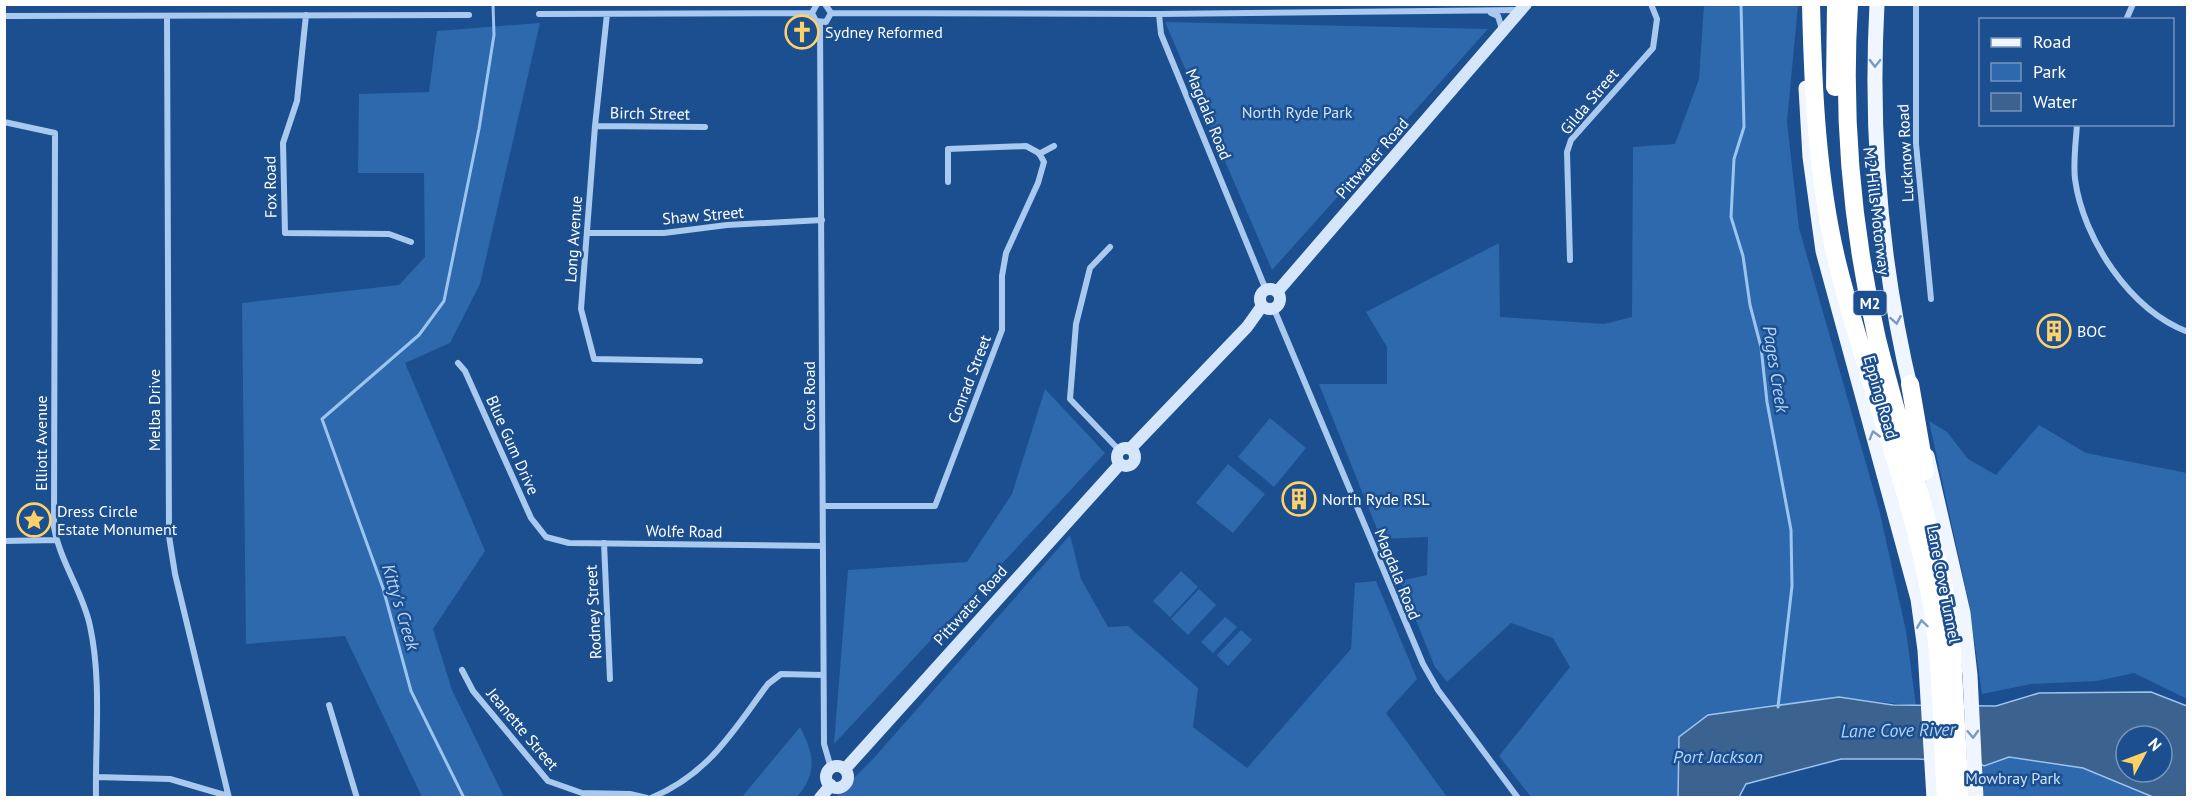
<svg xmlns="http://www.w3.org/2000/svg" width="2192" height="802" viewBox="0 0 2192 802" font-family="'PT Sans',sans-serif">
<rect width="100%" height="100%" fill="#1b4f8f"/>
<!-- green -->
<path fill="#2e69ad" d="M1704 5H1798L1787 122 1799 228 1879 509 1906 631 1916 706 1839 697 1784 704 1708 715 1679 737 1678 797H1531L1499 756 1570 667 1553 638 1511 623 1447 682 1435 667 1400 581 1427 575 1428 537 1381 539 1319 384H1387V347L1366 312 1499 243 1500 317 1604 324 1632 317 1633 147 1675 144 1699 79Z
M1165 22 1488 29 1272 270Z
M540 23 480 284 450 343 405 363 485 551 433 629 452 690 504 797H422L345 636 246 644 242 303 399 285 425 257 424 173H358L359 94 429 92 437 31Z
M1045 389 1105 453 834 744 848 570 967 562 1012 494Z
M1270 418 1306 448 1274 487 1238 457Z
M1929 421 1947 432 1968 459 1996 475 2039 425 2086 453 2187 473V699L2134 673 2097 681 2031 684 1982 694 1969 604Z
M1228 464 1265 494 1233 533 1196 503Z
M1070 535 1081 579 1108 627 1128 626 1198 688 1193 727 1247 768 1351 649 1355 583 1376 581 1417 679 1386 713 1447 797H835L873 759Z
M1181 571 1198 587 1170 617 1153 601Z
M1199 589 1216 605 1188 635 1171 619Z
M1225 617 1237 627 1213 653 1201 642Z
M1241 630 1252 640 1228 666 1217 655Z
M800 727C814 754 818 773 797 797H742Z
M2009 757 2083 768 2153 797H1982L1980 763 1984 766Z"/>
<!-- water -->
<path fill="#3c6290" stroke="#9cc4f0" stroke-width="1.5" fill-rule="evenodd" d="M2151 692 2187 706V797H2153L2083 768 2009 757 1984 766 1979 763 1918 759H1841L1746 784 1739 797 1678 798 1679 737 1708 715 1839 697 1893 705 1996 706 2039 693ZM2126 736H2162V772H2126Z"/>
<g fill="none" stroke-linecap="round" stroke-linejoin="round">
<!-- stream -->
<path stroke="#9cc4f0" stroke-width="3" d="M1741 4 1744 127 1734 159 1731 217 1743 256 1750 305 1761 347 1767 402 1791 530 1792 586 1778 707
M464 798 411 691 383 588 322 419 419 335 444 301 479 129 494 35 493 4"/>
<!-- minor -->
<path stroke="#a9c9ee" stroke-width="6" d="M817 4 812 13 816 21 826 22 831 13
M825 4 831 13
M1916 4V144L1931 299
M831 13 1159 14 1520 10
M1491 13 1498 16 1502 29
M539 14 812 13
M607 14 595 126 581 309 594 359 700 361
M1159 14 1161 34 1266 290
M306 15 297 101 283 143 285 233 389 234 411 242
M4 16 469 15
M167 16 169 536 175 574 229 798
M2126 20 2133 4
M820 23 824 744 831 768
M4 122 55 133 54 527C60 562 83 592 90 626 102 681 95 742 96 798
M2077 124C2076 142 2073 161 2075 179 2083 239 2130 310 2188 332
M595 126 705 127
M1039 154 1054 146
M587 233H664L727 225 822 220
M1110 247 1090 268 1076 324 1070 399 1120 451
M1570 260 1567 152 1571 140 1653 48 1657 19 1651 4
M1274 309 1423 664 1438 690 1518 798
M458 363 465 371 531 518 546 537 569 543 823 546
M823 506H935L1002 330V276L1006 253 1038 183 1044 162 1039 153 1026 146 948 149V182
M4 541 56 540
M604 543 610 679
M462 670 473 691 548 781 582 793 630 794 647 798
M329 705 357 798
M96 777 170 779 228 796
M651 798C709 774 733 731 768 684L781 674 823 675"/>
<!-- secondary -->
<path stroke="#d6e6fa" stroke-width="12" d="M1260 299a10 10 0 1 1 20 0a10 10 0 1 1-20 0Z
M1277 292 1526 4
M1117 457a9 9 0 1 1 18 0a9 9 0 1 1-18 0Z
M1130 449 1247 327 1262 306
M826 777a11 11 0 1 1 22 0a11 11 0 1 1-22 0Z
M845 769 1120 464
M820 798 831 785"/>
<!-- primary -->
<path stroke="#f0f6ff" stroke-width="15" d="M1877 4C1870 135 1881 267 1912 395
M1806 88 1810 157 1823 251 1918 599 1925 650 1934 798
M1927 456 1963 613 1970 675 1976 798"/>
<!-- motorway -->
<path stroke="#fff" stroke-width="18" d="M1811 4C1813 90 1817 178 1837 262 1864 372 1907 478 1929 589 1943 658 1941 728 1946 798
M1849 4C1842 116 1852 230 1877 339 1898 424 1926 508 1945 593
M1835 87 1836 4
M1910 384 1925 471
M1943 581 1952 652 1960 798"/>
</g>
<!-- one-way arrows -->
<defs><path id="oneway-chevron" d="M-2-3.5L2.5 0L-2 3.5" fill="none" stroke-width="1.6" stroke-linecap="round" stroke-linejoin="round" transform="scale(1.5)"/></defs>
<g stroke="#7b9ac1">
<use href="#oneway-chevron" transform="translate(1875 63) rotate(91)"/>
<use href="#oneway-chevron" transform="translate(1896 320) rotate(80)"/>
<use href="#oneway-chevron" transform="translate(1874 435) rotate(-106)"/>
<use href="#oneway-chevron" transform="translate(1922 624) rotate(-98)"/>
<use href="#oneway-chevron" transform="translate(1973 734) rotate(88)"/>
</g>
<!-- icons -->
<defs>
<g id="church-ring" transform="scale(1.725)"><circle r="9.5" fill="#1b4f8f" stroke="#ffd166" stroke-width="1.5"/><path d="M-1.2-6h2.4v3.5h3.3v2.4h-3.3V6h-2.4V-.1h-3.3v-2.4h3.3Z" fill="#ffd166"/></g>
<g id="building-ring" transform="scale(1.725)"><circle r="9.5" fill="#1b4f8f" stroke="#ffd166" stroke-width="1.5"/><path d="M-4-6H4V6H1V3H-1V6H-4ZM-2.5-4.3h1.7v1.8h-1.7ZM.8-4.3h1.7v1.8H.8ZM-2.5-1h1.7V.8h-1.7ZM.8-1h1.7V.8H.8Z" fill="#ffd166"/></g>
<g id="sight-ring" transform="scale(1.725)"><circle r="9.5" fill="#1b4f8f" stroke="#ffd166" stroke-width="1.5"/><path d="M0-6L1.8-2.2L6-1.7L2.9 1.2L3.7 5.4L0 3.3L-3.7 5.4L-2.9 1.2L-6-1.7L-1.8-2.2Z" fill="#ffd166"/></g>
</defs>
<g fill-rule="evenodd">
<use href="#church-ring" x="802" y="32"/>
<use href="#building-ring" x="2054" y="331"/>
<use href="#building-ring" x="1299" y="499"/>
<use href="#sight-ring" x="34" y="520"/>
</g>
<g text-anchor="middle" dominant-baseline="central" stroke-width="5" stroke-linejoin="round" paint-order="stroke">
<!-- shield labels -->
<rect fill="#1b4f8f" stroke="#bbcadd" stroke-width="1.5" x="1853.5" y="291" width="33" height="24" rx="4.5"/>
<g font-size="15" font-weight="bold" fill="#fff">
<text x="1870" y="303">M2</text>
</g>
<!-- poi labels -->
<g font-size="16" fill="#fff" stroke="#1b4f8f" text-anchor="start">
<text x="825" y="32">Sydney Reformed</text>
<text x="2077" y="331">BOC</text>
<text x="1322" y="499">North Ryde RSL</text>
<text x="57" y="511">Dress Circle<tspan x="57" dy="18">Estate Monument</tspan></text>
</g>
<!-- street labels -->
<g font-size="16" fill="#fff" stroke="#1b4f8f">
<text transform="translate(1589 101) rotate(-50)">Gilda Street</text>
<text transform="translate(650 113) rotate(1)">Birch Street</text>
<text transform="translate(1209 114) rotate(68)">Magdala Road</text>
<text transform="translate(1905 153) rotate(-93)">Lucknow Road</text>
<text transform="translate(1372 158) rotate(-49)">Pittwater Road</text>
<text transform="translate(270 187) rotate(-91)">Fox Road</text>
<text transform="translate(1877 211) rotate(83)">M2 Hills Motorway</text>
<text transform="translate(703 215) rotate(-5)">Shaw Street</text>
<text transform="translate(573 239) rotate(-86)">Long Avenue</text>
<text transform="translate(969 379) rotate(-69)">Conrad Street</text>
<text transform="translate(809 396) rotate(-90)">Coxs Road</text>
<text transform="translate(1881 397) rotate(74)">Epping Road</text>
<text transform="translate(154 410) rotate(-90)">Melba Drive</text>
<text transform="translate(41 443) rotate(-90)">Elliott Avenue</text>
<text transform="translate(513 445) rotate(66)">Blue Gum Drive</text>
<text transform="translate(684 531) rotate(1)">Wolfe Road</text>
<text transform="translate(1398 574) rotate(68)">Magdala Road</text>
<text transform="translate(1944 584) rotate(79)">Lane Cove Tunnel</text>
<text transform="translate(970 605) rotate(-48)">Pittwater Road</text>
<text transform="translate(593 612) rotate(-93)">Rodney Street</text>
<text transform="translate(523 729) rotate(50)">Jeanette Street</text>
</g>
<!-- park labels -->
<g font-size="16" fill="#cfe3fa" stroke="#1b4f8f">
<text x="1297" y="112">North Ryde Park</text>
<text x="2013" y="778">Mowbray Park</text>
</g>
<!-- water labels -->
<g font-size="18" font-style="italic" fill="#b5d3f5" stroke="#1b4f8f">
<text transform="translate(1776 369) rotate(81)">Pages Creek</text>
<text transform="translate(401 607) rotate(73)">Kitty's Creek</text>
<text transform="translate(1898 730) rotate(-1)">Lane Cove River</text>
<text x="1718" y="756">Port Jackson</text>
</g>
</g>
<!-- border -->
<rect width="2192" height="802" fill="none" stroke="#ffffff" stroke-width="12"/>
<!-- legend -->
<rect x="1979" y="18" width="195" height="108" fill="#1b4f8f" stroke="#7695bc" stroke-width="1.5"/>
<rect x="1991" y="38" width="30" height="9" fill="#f0f6ff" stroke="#7695bc" stroke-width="1.5"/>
<text x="2033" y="48" font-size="18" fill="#ffffff">Road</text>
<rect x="1991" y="63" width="30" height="18" fill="#2e69ad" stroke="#7695bc" stroke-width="1.5"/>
<text x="2033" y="78" font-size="18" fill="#ffffff">Park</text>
<rect x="1991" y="93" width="30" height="18" fill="#3c6290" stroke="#7695bc" stroke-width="1.5"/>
<text x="2033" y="108" font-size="18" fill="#ffffff">Water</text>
<!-- north arrow -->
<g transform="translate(2144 754) rotate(49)"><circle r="28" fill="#1b4f8f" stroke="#7695bc" stroke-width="1.5"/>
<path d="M0-4.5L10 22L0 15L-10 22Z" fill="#ffd166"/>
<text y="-9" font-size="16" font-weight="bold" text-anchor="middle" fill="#ffffff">N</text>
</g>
</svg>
